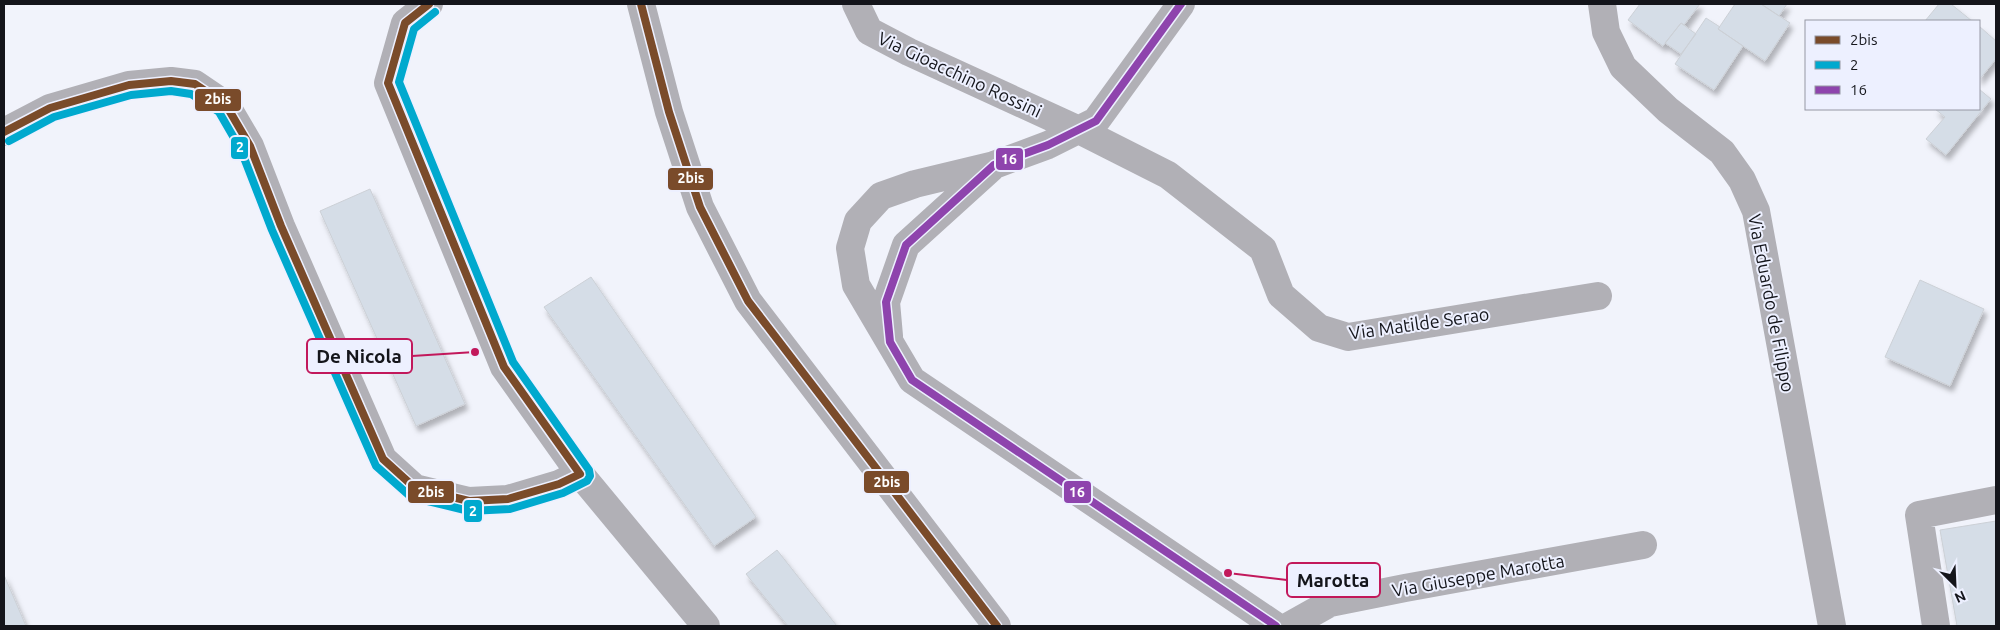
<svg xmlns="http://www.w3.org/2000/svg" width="2000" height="630" viewBox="0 0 2000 630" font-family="Ubuntu,sans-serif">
<defs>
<filter id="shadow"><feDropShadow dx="3" dy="5.5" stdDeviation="2.5" flood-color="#0004"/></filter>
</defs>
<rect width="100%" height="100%" fill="#f1f3fb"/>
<!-- building -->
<path fill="#d5dde7" stroke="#ccd0d6" filter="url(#shadow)" d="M1640 4H1700L1684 25 1681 23 1663 46 1628 20Z
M1735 4H1761L1790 23 1765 61 1718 29Z
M1761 4H1787L1779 16Z
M1939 4H1951L1972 21H1925Z
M1706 18 1720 27 1718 29 1743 46 1714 90 1675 64Z
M1681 23 1696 34 1681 54 1665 43Z
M1979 26 1996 41V59L1979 80Z
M1979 89 1991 99 1946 155 1926 139 1945 117 1935 109H1979Z
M370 189 465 404 416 426 320 211Z
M591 277 756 517 714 546 544 307Z
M1920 280 1984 309 1950 386 1885 357Z
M1996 521V626H1957L1940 530Z
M777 550 837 626H788L746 574Z
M4 575 26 626H4Z"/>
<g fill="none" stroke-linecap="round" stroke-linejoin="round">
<!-- minor -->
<path stroke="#b1b0b6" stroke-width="28" d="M429 4 405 23 388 83 504 367 580 474 706 626
M641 4 669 112 700 207 748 301 997 626
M856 4 869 31 909 52 1079 130 1168 175 1263 249 1281 295 1319 328 1348 337 1598 296
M1181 4 1096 121 1048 145 994 165 915 184 881 196 858 221 850 248 856 285 912 380 1276 626
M1602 4 1606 32 1623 67 1668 110 1722 152 1742 180 1756 211 1832 626
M4 132 50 108 129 85 171 81 195 84 226 105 250 146 281 226 383 459 415 488 469 501 508 499 559 484 580 474
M889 336 886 302 906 245 991 168
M1289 626 1330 603 1405 588 1643 545
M1936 626 1919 515 1996 500"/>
<!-- bus-1 casing -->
<g stroke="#edf0ff" stroke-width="11">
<path id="bus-1" d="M641 4 669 112 700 207 748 301 997 626
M4 132 50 108 129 85 171 81 195 84 226 105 250 146 281 226 383 459 415 488 469 501 508 499 559 484 580 474 504 367 388 83 405 23 429 4"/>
</g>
<!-- bus-2 casing -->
<g stroke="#edf0ff" stroke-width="11">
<path id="bus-2" d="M9 141 54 117 131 95 171 91 191 94 219 112 241 150 272 230 376 466 411 497 469 511 510 509 563 493 587 481 590 476 589 470 513 362 399 82 414 29 435 12"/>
</g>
<!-- bus-3 casing -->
<g stroke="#edf0ff" stroke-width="11">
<path id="bus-3" d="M1181 4 1096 121 1048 145 994 165 906 245 886 302 890 342 912 380 1276 626"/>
</g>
<!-- bus-1 -->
<use href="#bus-1" stroke="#7a4b2a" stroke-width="8"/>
<!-- bus-2 -->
<use href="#bus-2" stroke="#00a9ce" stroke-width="8"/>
<!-- bus-3 -->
<use href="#bus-3" stroke="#8e44ad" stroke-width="8"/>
</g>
<g text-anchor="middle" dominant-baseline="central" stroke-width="4" stroke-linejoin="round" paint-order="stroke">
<!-- street labels -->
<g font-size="18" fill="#14151b" stroke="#edf0ff">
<text transform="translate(960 74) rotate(25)">Via Gioacchino Rossini</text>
<text transform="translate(1772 303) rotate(79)">Via Eduardo de Filippo</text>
<text transform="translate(1419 323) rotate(-8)">Via Matilde Serao</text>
<text transform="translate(1478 575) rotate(-10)">Via Giuseppe Marotta</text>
</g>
</g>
<!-- callouts -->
<path fill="none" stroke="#c2185b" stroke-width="2" d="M475 352L412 356M1228 573L1287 580"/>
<g fill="#c2185b" stroke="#edf0ff" stroke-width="2">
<circle cx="475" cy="352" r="5"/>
<circle cx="1228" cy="573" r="5"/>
</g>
<g fill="#edf0ff" stroke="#c2185b" stroke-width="2">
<rect x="307" y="339" width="105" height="34" rx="5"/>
<rect x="1287" y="563" width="93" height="34" rx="5"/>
</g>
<g font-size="19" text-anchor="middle" font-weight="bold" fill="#14151b">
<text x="359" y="363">De Nicola</text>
<text x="1333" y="587">Marotta</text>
</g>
<g stroke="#edf0ff" stroke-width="2">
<rect x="194" y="88" width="48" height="24" rx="5" fill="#7a4b2a"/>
<rect x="230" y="136" width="19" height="24" rx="5" fill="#00a9ce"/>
<rect x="995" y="147" width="29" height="24" rx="5" fill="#8e44ad"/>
<rect x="667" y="167" width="47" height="24" rx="5" fill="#7a4b2a"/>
<rect x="863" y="470" width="47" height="24" rx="5" fill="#7a4b2a"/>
<rect x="1063" y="480" width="29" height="24" rx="5" fill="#8e44ad"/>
<rect x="407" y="480" width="48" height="24" rx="5" fill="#7a4b2a"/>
<rect x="463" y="499" width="20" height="24" rx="5" fill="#00a9ce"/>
</g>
<g font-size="14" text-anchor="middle" font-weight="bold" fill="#fff">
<text x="218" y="104">2bis</text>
<text x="240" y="152">2</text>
<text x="1009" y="164">16</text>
<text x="691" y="183">2bis</text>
<text x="887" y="487">2bis</text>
<text x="1077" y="497">16</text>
<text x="431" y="497">2bis</text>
<text x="473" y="516">2</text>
</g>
<!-- border -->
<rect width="2000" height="630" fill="none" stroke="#14151b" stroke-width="10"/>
<!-- legend -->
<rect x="1805" y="20" width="175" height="90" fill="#edf0ff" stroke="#9698a4"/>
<rect x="1815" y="36" width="25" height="8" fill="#7a4b2a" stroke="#9698a4"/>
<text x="1850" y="45" font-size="15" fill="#14151b">2bis</text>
<rect x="1815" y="61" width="25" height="8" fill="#00a9ce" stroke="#9698a4"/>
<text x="1850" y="70" font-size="15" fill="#14151b">2</text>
<rect x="1815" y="86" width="25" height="8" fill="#8e44ad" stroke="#9698a4"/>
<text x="1850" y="95" font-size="15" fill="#14151b">16</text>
<!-- north arrow -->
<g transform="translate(1955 585) rotate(156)" stroke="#edf0ff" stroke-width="4" paint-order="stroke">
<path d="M0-4L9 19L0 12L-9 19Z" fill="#14151b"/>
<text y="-8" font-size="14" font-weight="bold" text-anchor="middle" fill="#14151b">N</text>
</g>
</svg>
